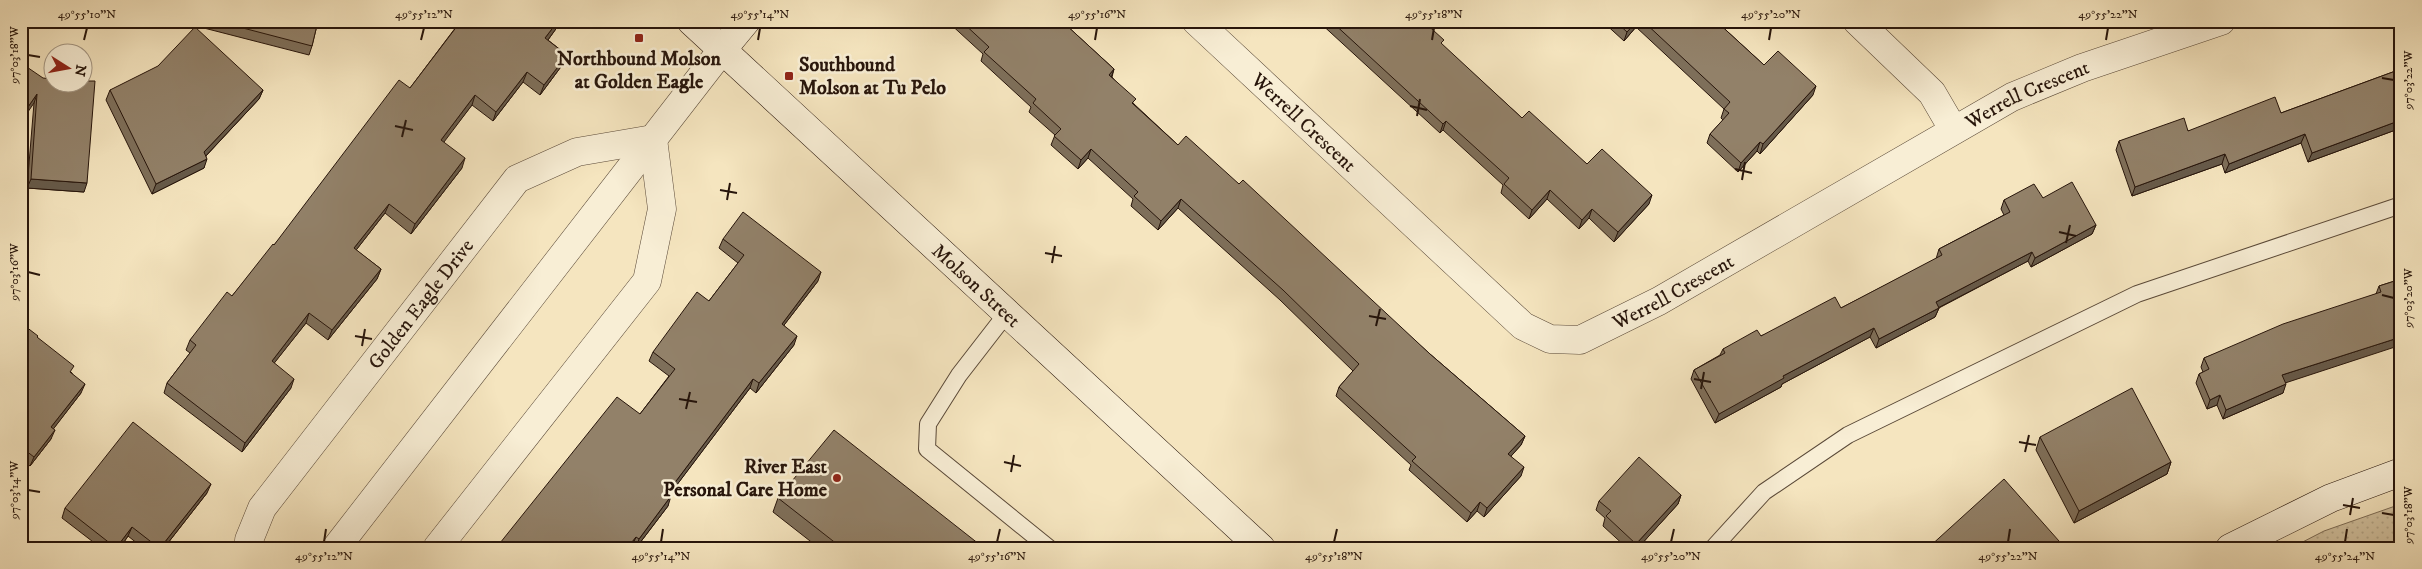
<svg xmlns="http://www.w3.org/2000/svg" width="2422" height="569" font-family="'IM FELL DW Pica',serif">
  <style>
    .grass { fill: url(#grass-dots); stroke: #7c6c56 }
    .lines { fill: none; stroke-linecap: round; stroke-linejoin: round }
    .lane-casing { stroke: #5a4938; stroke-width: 18 }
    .street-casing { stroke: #5a4938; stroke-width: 29 }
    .secondary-casing { stroke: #27150b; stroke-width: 29 }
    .lane { stroke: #f8eed5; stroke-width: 16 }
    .street { stroke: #f8eed5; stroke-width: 28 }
    .secondary { stroke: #f8eed5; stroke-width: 28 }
    .wall { fill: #7e6f5a; stroke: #27150b }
    .shaded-wall { fill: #665a4a; stroke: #27150b }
    .building { fill: #928169; stroke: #27150b }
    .ticks { fill: none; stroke: #27150b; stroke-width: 2 }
    .poi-dot { fill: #8f2418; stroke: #f8eed5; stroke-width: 2 }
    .labels { text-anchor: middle; stroke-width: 5; stroke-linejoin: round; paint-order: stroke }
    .poi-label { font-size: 20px; font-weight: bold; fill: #27150b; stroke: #f8eed5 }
    .street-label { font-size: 20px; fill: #27150b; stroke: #f8eed5 }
    .neatline { fill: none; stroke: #27150b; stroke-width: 2 }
    .ticks-label { font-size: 12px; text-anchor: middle; fill: #27150b }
  </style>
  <defs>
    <pattern id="grass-dots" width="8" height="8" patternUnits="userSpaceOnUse" patternTransform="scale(1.25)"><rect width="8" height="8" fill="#d2c2a0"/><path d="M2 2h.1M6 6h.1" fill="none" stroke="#b4a688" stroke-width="1.8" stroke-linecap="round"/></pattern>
  </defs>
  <rect width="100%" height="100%" fill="#f5e5bf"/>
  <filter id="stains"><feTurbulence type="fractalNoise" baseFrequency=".004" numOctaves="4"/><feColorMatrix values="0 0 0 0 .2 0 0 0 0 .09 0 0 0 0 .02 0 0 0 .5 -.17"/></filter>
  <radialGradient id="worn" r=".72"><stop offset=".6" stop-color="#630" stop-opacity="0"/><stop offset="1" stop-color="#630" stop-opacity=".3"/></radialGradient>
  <!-- grass -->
  <path class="grass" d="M2401 504V548H2291L2324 531Z"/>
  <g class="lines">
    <defs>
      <path id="lane" d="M1007 313 959 375 928 424 927 449 1049 548
        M1713 548 1764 492 1848 435 2137 294 2401 205"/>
      <g id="street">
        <path id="s1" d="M1196 21 1523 326 1550 339 1580 340 1659 301 2012 97 2082 68 2221 21"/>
        <path d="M1857 21 1932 93 1953 129"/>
        <path id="s2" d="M249 548V540L262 508 517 179 577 152 653 139 662 209 647 281 437 548"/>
        <path d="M336 548 722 50"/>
      </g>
      <g id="secondary">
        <path id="s3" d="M691 21 1261 548"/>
        <path d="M722 50 746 21"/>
        <path d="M2230 548 2331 498 2401 472"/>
      </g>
    </defs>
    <!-- lane casing -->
    <use href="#lane" class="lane-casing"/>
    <!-- street casing -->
    <use href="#street" class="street-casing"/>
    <!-- secondary casing -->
    <use href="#secondary" class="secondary-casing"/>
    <!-- lane -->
    <use href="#lane" class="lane"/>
    <!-- street -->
    <use href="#street" class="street"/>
    <!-- secondary -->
    <use href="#secondary" class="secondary"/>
  </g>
  <!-- wall -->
  <path class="wall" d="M201 21H318L312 46 309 55 200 27Z
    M457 21H560L558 26 548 40 567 55 563 64 540 95 523 82 493 121 472 105 443 142 462 168 411 234 385 213 356 250 381 269 377 279 328 340 306 323 274 363 291 388 242 452 164 393 167 383 190 353 186 350 190 340 232 296 274 245 410 88 456 27H455Z
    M947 21H1065L1066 22 1065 24 1114 69 1112 77 1134 104 1178 145 1239 184 1430 354 1525 436 1521 445 1511 456 1521 476 1484 517 1477 511 1467 522 1409 470 1411 465 1336 396 1339 387 1353 371 1280 300 1178 208 1158 230 1131 206 1133 199 1088 158 1078 169 1051 145 1055 135 1029 112 1031 107 981 61 983 54Z
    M1318 21H1423L1442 45 1522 118 1587 164 1649 204 1614 242 1589 218 1579 229 1547 199 1529 219 1501 193 1503 185 1443 130 1440 133Z
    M1602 21H1716L1764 65 1813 95 1760 154 1757 151 1738 172 1707 143 1710 134 1723 120 1721 118 1724 109 1636 27 1624 41Z
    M21 63 84 192 27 188 34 103Z
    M2401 69V128L2308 162 2301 143 2225 173 2222 164 2132 196 2116 150 2119 141 2188 131 2281 113Z
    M110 90H263L259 99 206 156 204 168 152 194 106 100Z
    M2043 198 2096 225 2092 234 2031 267 2028 261 1939 308 1935 317 1876 348 1870 337 1782 384 1781 387 1715 423 1691 379 1694 370 1720 355 1723 349 1841 308 1936 259 1939 249 2004 215 2001 209 2004 200Z
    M723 239 818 281 784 325 794 345 756 393 750 388 669 495 668 506 636 548 632 546 631 548H496L640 414 669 376 649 361 653 352 709 301 738 263 719 248Z
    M2401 279 2285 383 2283 393 2223 419 2217 405 2207 409 2196 383 2199 374 2203 372 2201 367 2204 358 2376 294 2379 286Z
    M21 323 38 338 72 373 81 393 53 429 51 439 30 466 21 459Z
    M2040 437 2171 462 2167 474 2074 523 2036 450Z
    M207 493 164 548H143L128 536 120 548H101L62 518 65 508Z
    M1681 495 1678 504 1638 548H1627L1603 526 1605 518 1596 510 1599 501Z
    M778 498 984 548H819L773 512Z"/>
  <!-- shaded-wall -->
  <path class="shaded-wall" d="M558 21H560L558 26 542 48 545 38Z
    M1637 21H1639L1636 27 1624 41 1627 32Z
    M567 55 563 64 540 95 544 85Z
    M1114 69 1111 78 1109 75Z
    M527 72 523 82 493 121 496 112Z
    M1816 86 1813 95 1760 154 1763 144Z
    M263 90 259 99 201 161 204 152Z
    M37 94 34 103 21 122V117Z
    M475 95 472 105 438 150 441 140Z
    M2401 120V128L2308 162 2312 153Z
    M1446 121 1443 130 1440 133 1443 124Z
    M2305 134 2301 143 2225 173 2229 164Z
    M1760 142 1757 151 1738 172 1741 163Z
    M1091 149 1088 158 1078 169 1081 160Z
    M2225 154 2222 164 2132 196 2135 187Z
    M465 158 462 168 411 234 415 224Z
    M207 159 204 168 152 194 156 184Z
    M31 179 87 183 84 192 27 188Z
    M1550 190 1547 199 1529 219 1532 210Z
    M1652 195 1649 204 1614 242 1618 232Z
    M1181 199 1178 208 1158 230 1161 221Z
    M389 204 385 213 350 258 354 248Z
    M1592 209 1589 218 1579 229 1582 220Z
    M2096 225 2092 234 2031 267 2035 258Z
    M2032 252 2028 261 1932 311 1936 302Z
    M381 269 377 279 328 340 332 330Z
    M821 272 818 281 778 333 782 324Z
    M1939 308 1935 317 1876 348 1879 339Z
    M309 313 306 323 268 371 272 361Z
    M1874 328 1870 337 1782 384 1781 387 1715 423 1719 414 1783 376Z
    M797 336 794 345 756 393 759 383Z
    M2401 337V345L2279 385 2282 375Z
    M294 379 291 388 242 452 245 443Z
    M753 379 750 388 664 502 667 493Z
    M85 384 81 393 48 436 51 427Z
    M2286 384 2283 393 2223 419 2226 410Z
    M2220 395 2217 405 2207 409 2210 400Z
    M55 430 51 439 30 466 34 457Z
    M1525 436 1521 445 1505 463 1508 454Z
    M2171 462 2167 474 2074 523 2079 511Z
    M1524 467 1521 476 1484 517 1487 508Z
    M211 484 207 493 164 548H160Z
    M1681 495 1678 504 1638 548H1635L1636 544Z
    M671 496 668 506 636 548 639 539Z
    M1480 502 1477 511 1467 522 1471 513Z
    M132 527 128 536 120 548H116Z
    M636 537 631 548H627Z
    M2059 541 2057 548H2052Z"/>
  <!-- building -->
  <path class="building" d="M216 21H318L312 46Z
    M461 21H558L545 38 567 55 544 85 527 72 496 112 475 95 441 140 465 158 415 224 389 204 354 248 381 269 332 330 309 313 272 361 294 379 245 443 167 383 196 345 190 340 227 292 232 296 273 244 274 245 399 80 410 88Z
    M961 21H1065L1066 22 1065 24 1114 69 1109 75 1136 99 1132 103 1178 145 1186 136 1239 184 1243 180 1430 354 1525 436 1508 454 1524 467 1487 508 1480 502 1471 513 1412 461 1416 457 1339 387 1359 364 1283 290 1181 199 1161 221 1134 196 1138 192 1091 149 1081 160 1054 136 1061 129 1033 103 1036 99 984 52 989 47Z
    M1331 21H1423L1444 40 1441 43 1522 118 1529 111 1587 164 1602 149 1652 195 1618 232 1592 209 1582 220 1550 190 1532 210 1504 184 1509 178 1446 121 1443 124Z
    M1615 21H1637L1627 32Z
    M1643 21H1716L1764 65 1778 51 1816 86 1763 144 1760 142 1741 163 1710 134 1729 113 1724 109 1730 102Z
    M195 27 263 90 204 152 207 159 156 184 110 90 158 66Z
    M21 63 43 78 52 79V82H82V81H95L87 183 31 179 37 94 21 117Z
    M2401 69V120L2312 153 2305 134 2229 164 2225 154 2135 187 2119 141 2184 118 2188 131 2275 97 2281 113Z
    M2072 182 2096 225 2035 258 2032 252 1936 302 1939 308 1879 339 1874 328 1783 376 1784 378 1719 414 1694 370 1725 353 1723 349 1757 330 1761 336 1835 297 1841 308 1942 255 1939 249 2010 212 2004 200 2034 184 2043 198Z
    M743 212 821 272 782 324 797 336 759 383 753 379 667 493 671 496 639 539 636 537 627 548H496L617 397 640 414 675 369 653 352 697 292 709 301 744 255 723 239Z
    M2401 279V337L2282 375 2286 384 2226 410 2220 395 2210 400 2199 374 2209 369 2204 358 2283 324 2381 292 2379 286Z
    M21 323 38 336 37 337 74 366 70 372 85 384 51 427 55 430 34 457 21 447V413L24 410 21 408Z
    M2132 388 2171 462 2079 511 2040 437Z
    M133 422 211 484 160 548H159L132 527 116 548 65 508Z
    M834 430 984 548H842L778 498Z
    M1639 457 1681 495 1636 544 1606 516 1611 511 1599 501Z
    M2004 479 2059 541 2052 548H1928Z"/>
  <!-- ticks -->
  <path class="ticks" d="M84 40 87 28M421 40 424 28M758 40 760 28M1095 40 1097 28M1432 40 1434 28M1769 40 1771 28M2106 40 2108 28M28 55 40 57M2382 78 2394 80M1410 106 1427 110M1417 116 1420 99M395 126 413 130M402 137 406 120M1735 169 1752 173M1742 180 1745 162M720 190 737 193M727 200 730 183M2059 232 2076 236M2066 243 2070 225M1045 253 1062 256M1052 263 1055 246M28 272 40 275M2382 295 2394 298M1369 316 1386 319M1376 326 1380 309M355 336 372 339M362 346 365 329M1694 379 1711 382M1701 389 1704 372M679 399 697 402M686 409 690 392M2019 442 2036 445M2025 452 2029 435M1004 462 1021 466M1011 472 1014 455M28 490 40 492M2343 505 2360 508M2382 513 2394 515M2350 515 2353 498M324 542 326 529M661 542 663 529M997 542 1000 529M1334 542 1337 529M1671 542 1674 529M2008 542 2010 529M2345 542 2347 529"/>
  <!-- markers -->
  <g class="poi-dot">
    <rect x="634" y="33" width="10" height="10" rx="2.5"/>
    <rect x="784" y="71" width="10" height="10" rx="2.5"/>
    <circle cx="837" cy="478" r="5"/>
  </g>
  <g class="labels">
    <!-- poi labels -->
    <g class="poi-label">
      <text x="639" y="65">Northbound Molson<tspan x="639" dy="23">at Golden Eagle</tspan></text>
      <text x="799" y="71" text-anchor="start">Southbound<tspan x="799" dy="23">Molson at Tu Pelo</tspan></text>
      <text x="827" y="473" text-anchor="end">River East<tspan x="827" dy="23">Personal Care Home</tspan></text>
    </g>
    <!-- street labels -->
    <g class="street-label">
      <text dy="7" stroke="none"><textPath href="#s1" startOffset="1018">Werrell Crescent</textPath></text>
      <text dy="7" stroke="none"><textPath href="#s1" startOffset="148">Werrell Crescent</textPath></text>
      <text dy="7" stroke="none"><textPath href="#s3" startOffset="389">Molson Street</textPath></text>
      <text dy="7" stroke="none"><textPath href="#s1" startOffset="612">Werrell Crescent</textPath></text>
      <text dy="7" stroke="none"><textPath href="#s2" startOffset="301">Golden Eagle Drive</textPath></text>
    </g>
  </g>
  <!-- margin -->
  <rect width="2422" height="569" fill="none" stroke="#f5e5bf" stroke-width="55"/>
  <!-- north arrow -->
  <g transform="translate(68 68) rotate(101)"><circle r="24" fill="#f8eed5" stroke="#a49784"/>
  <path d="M0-4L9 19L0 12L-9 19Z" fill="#8f2418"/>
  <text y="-8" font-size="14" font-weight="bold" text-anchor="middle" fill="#27150b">N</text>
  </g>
  <rect x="28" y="28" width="2366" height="514" class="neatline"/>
  <g class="ticks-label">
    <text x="87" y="18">49°55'10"N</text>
    <text x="424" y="18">49°55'12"N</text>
    <text x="760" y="18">49°55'14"N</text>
    <text x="1097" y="18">49°55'16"N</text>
    <text x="1434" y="18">49°55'18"N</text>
    <text x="1771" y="18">49°55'20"N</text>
    <text x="2108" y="18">49°55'22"N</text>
    <text transform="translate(14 55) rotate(-90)" y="4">97°03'18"W</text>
    <text transform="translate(2408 80) rotate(-90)" y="4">97°03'22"W</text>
    <text transform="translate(14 272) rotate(-90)" y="4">97°03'16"W</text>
    <text transform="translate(2408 298) rotate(-90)" y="4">97°03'20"W</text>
    <text transform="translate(14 490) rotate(-90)" y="4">97°03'14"W</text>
    <text transform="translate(2408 515) rotate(-90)" y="4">97°03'18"W</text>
    <text x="324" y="560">49°55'12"N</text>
    <text x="661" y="560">49°55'14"N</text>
    <text x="997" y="560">49°55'16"N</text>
    <text x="1334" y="560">49°55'18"N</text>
    <text x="1671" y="560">49°55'20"N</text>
    <text x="2008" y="560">49°55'22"N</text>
    <text x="2345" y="560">49°55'24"N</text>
  </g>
  <rect width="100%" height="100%" filter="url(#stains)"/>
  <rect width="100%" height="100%" fill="url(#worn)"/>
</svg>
